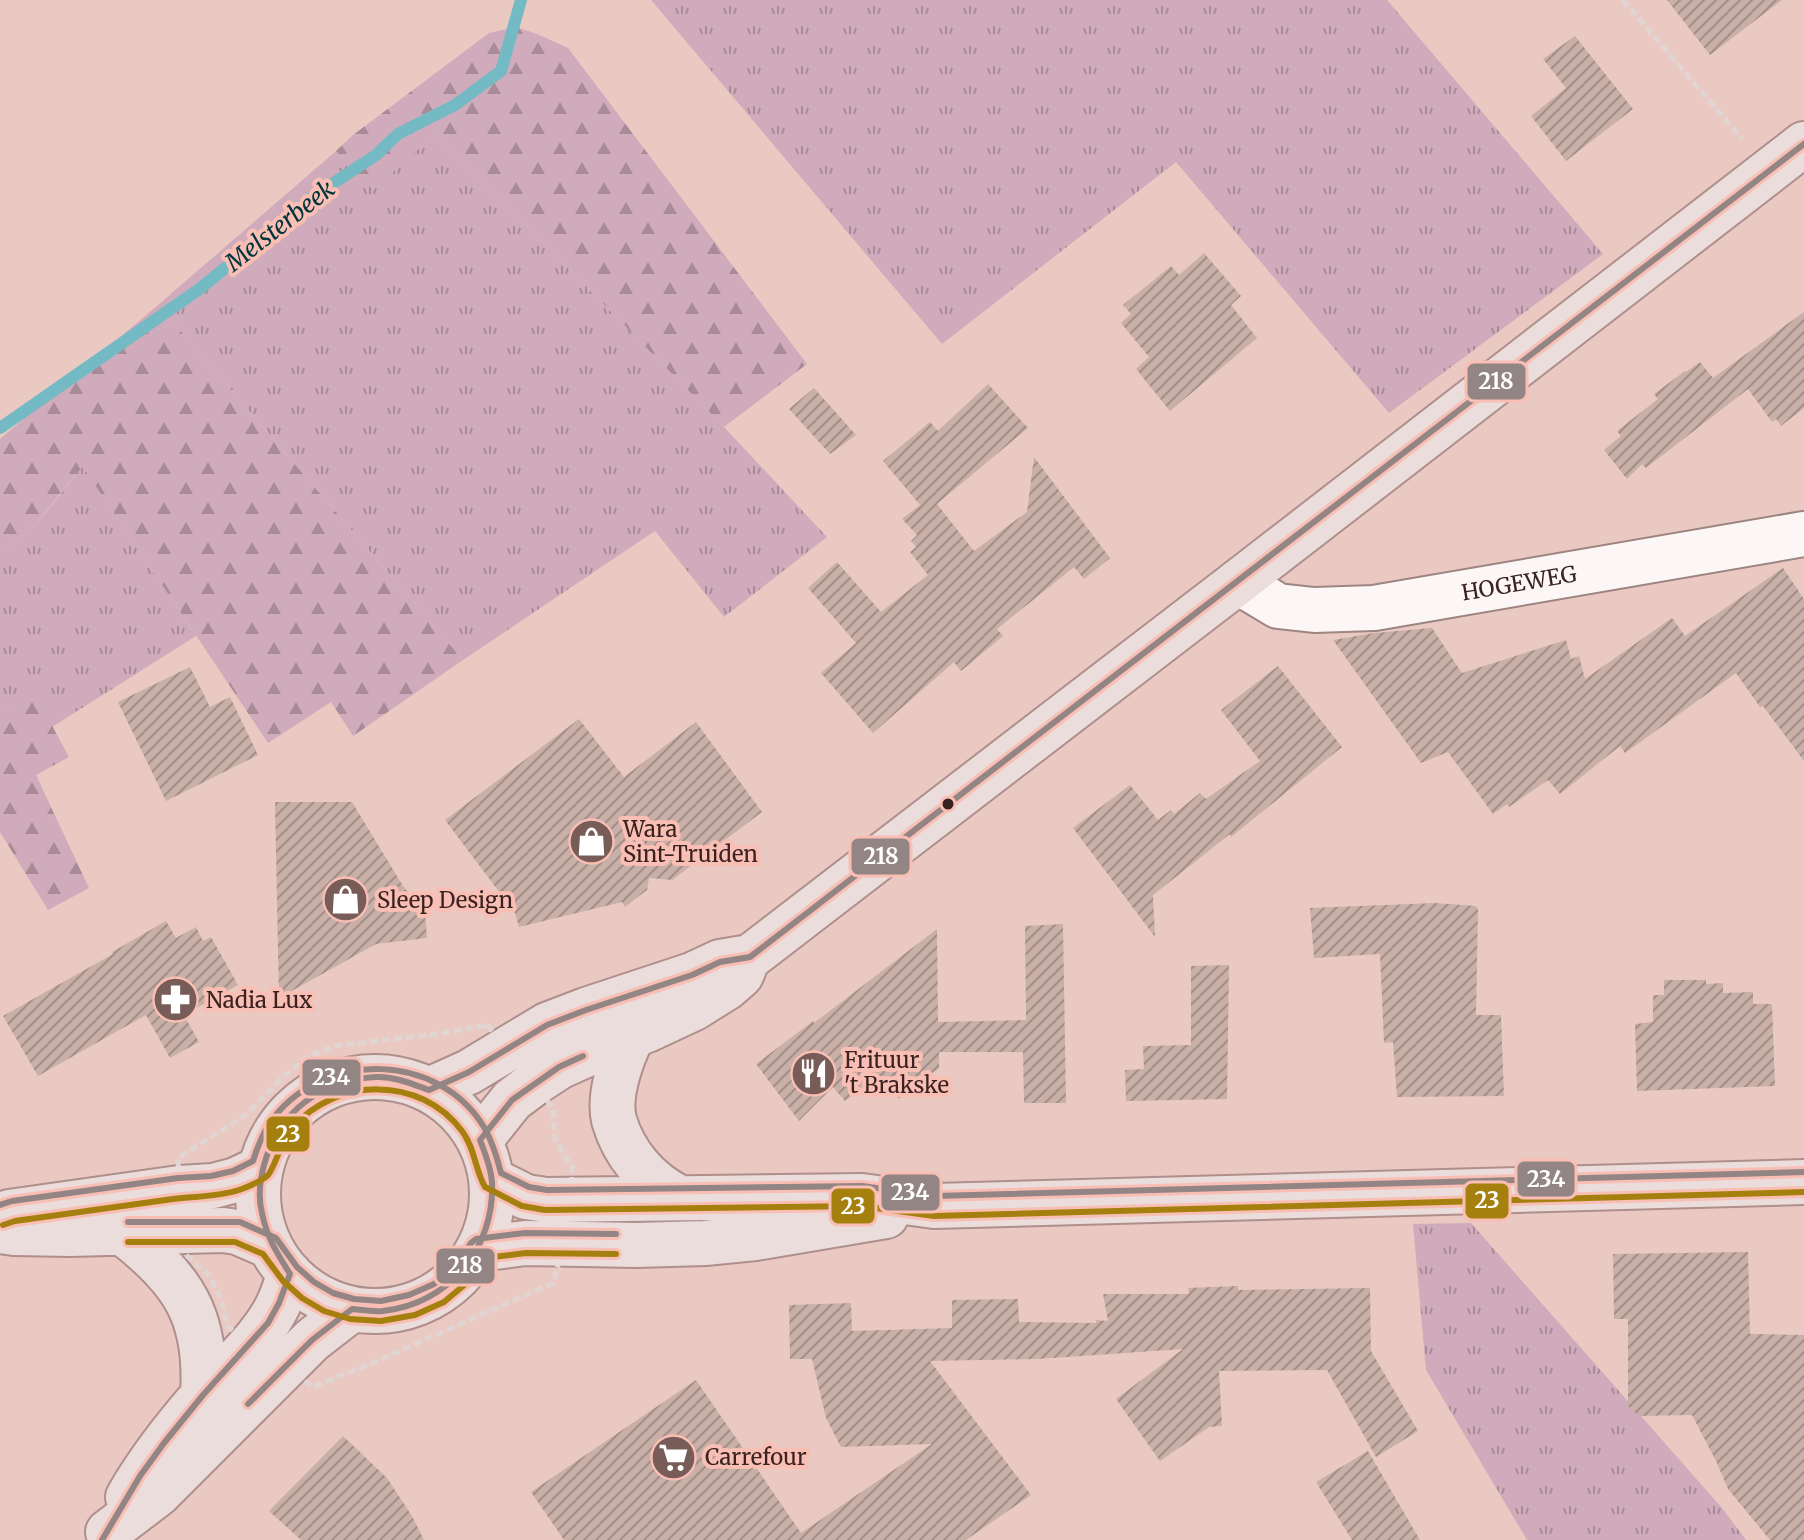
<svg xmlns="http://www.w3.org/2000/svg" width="1804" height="1540" font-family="Merriweather,serif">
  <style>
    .grass { fill: url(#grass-tufts) }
    .forest { fill: url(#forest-firs) }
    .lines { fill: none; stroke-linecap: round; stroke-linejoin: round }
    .stream { stroke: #74bac4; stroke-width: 12 }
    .building { fill: url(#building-hatch) }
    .minor-casing { stroke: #9d8581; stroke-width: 48 }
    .major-casing { stroke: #af8f8b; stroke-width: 48 }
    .path { stroke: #e0d5d3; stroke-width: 5; stroke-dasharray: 8 4; stroke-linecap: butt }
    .minor { stroke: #fcf7f6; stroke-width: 44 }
    .major { stroke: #eadddb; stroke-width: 44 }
    .bus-1-casing { stroke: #f9beb4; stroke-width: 12 }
    .bus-2-casing { stroke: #f9beb4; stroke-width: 12 }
    .bus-3-casing { stroke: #f9beb4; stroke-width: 12 }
    .bus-1 { stroke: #928584; stroke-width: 6 }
    .bus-2 { stroke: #a6800e; stroke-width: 6 }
    .bus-3 { stroke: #928584; stroke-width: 6 }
    .bus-dot { fill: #39221f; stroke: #f9beb4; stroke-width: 3 }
    .labels { text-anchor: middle; stroke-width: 8; stroke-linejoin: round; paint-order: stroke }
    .street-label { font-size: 22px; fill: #39221f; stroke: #f9beb4 }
    .poi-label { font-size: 22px; fill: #39221f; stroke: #f9beb4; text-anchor: start }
    .water-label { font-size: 24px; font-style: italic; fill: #00343c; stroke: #f9beb4 }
    .line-badge { stroke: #f9beb4; stroke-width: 3 }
    .badge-label { font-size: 22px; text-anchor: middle; font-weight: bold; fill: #fff }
  </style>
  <defs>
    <pattern id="grass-tufts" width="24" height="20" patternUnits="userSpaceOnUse" patternTransform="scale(2)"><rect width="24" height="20" fill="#cfabbb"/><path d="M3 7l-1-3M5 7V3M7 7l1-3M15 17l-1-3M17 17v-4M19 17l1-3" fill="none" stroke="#a98b97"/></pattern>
    <pattern id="forest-firs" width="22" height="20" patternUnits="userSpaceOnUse" patternTransform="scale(2)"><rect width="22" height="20" fill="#cfabbb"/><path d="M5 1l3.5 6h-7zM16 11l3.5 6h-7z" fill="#a98b97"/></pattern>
    <pattern id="building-hatch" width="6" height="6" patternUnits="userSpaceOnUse" patternTransform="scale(2)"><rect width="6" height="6" fill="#c8afa8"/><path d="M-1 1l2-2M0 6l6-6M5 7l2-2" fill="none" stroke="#a38e88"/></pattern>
  </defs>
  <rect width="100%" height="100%" fill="#eac9c3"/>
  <!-- grass -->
  <path class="grass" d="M651 0H1387L1603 254 1389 413 1176 162 942 344Z
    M436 133 724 427 827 537 724 617 655 531 463 660 158 305 336 151 373 189Z
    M83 466 196 636 52 727 36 697 0 711V550C29 540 63 490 83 466Z
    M1471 1223 1722 1508 1746 1540H1527L1426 1370 1413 1224Z"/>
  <!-- forest -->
  <path class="forest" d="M516 27 537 34 568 48 807 364 724 427 436 133 373 190 336 151 353 135 489 33Z
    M158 305 463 660 353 736 331 702 268 743 83 467C60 490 31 539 0 550V439Z
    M36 696 69 757 36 775 89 888 48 910 0 832V711Z"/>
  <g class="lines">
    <!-- stream -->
    <path class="stream" d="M0 428 198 290 314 196 376 155 398 134 455 105 501 71 521 0"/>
  </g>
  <!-- building -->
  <path class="building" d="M1667 0H1782L1710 55Z
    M1575 36 1633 109 1566 161 1531 116 1566 88 1543 59Z
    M1204 253 1241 296 1231 305 1257 338 1170 411 1136 369 1149 357 1121 323 1131 314 1123 305 1171 266 1179 275Z
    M1804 312V408L1781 426 1776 419 1772 422 1748 389 1646 468 1642 464 1627 479 1604 450 1621 436 1617 431 1658 399 1654 394 1685 371 1686 372 1700 362 1713 378Z
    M988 384 1028 428 937 504 974 551 1027 512 1034 457 1110 558 1084 579 1074 567 997 629 1003 636 961 671 954 662 873 733 821 673 856 643 808 588 837 562 881 612 928 575 910 552 916 547 911 541 917 535 902 519 920 505 883 461 930 422 938 431Z
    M814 388 856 435 830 454 789 409Z
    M1783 568 1804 599V761L1763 706 1760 707 1736 673 1625 753 1620 746 1560 794 1548 780 1509 807 1507 804 1493 814 1448 752 1421 763 1333 640 1374 633 1432 628 1462 673 1566 640 1571 659 1579 656 1585 679 1672 618 1685 636Z
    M1278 666 1342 747 1231 837 1230 834 1153 895 1155 937 1073 828 1130 785 1158 820 1171 810 1174 814 1200 793 1206 799 1260 761 1221 710Z
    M190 667 210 707 230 697 258 755 166 801 118 702Z
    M579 719 624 777 696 722 762 812 672 880 649 878 647 890 625 907 622 902 519 927 515 913 445 820Z
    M275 802H352L403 886 425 913 427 938 376 944 279 998Z
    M1435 903 1476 906 1478 910 1476 1015H1501L1504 1096 1397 1097 1393 1042 1384 1043 1380 954 1314 958 1310 908Z
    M166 921 176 938 196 927 203 941 211 937 238 985 184 1015 199 1042 170 1058 146 1015 38 1076 3 1016 113 954 112 952Z
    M1063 924 1066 1103H1024L1023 1052H939V1068L899 1099 879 1075 845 1101 833 1087 799 1121 756 1064 813 1021 814 1023 937 929 938 1022 1026 1020 1025 926Z
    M1229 965 1227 1099 1126 1101 1125 1070 1144 1069 1143 1046 1191 1045V966Z
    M1664 980H1706V984L1723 983V993L1753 992V1004H1772L1775 1086 1637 1091 1635 1024 1653 1022V995H1664Z
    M1748 1252 1750 1334 1804 1335V1540H1770L1728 1489 1716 1461 1692 1415 1639 1416 1628 1406V1319H1614L1613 1254Z
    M1238 1286V1290L1370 1288 1371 1351 1418 1431 1376 1457 1327 1370 1219 1371 1222 1426 1209 1427 1160 1461 1116 1399 1183 1349 1037 1359 930 1361 1031 1495 966 1540H564L531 1492 696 1380 801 1533 932 1444 841 1447 826 1418 812 1359H790L789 1305 851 1303 852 1331 952 1328V1300L1018 1299 1019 1322 1096 1323V1320L1108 1321 1103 1294H1189L1188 1288Z
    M343 1436 387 1478 412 1516 424 1540H301L269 1511Z
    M1368 1451 1420 1540H1352L1316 1482Z"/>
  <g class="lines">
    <defs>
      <g id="minor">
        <path id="s1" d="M1238 582 1278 606 1314 610 1374 608 1804 534"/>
      </g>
      <path id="major" d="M632 1037C621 1058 608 1096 614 1120 624 1155 649 1183 680 1198
        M258 1194a117 117 0 1 1 234 0a117 117 0 1 1-234 0Z
        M429 1090 469 1072 547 1025 586 1010 692 975 720 962 750 957 1238 582 1804 144
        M480 1140 512 1100 536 1082 559 1067 601 1048 647 1030 694 1008 726 988 741 975 744 968
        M492 1180 526 1197 546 1200 862 1196 934 1206 1804 1182
        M9 1212 179 1188 213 1186 236 1180 261 1168
        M0 1231 14 1233 70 1234 223 1230 237 1232 270 1246
        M122 1232C183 1279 208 1316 203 1395
        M479 1249 525 1243 636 1245 705 1243 755 1238 886 1216
        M128 1497C149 1460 176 1426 205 1393 230 1365 263 1338 279 1303 283 1294 286 1284 290 1274
        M108 1532 158 1494 312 1340 352 1309"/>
    </defs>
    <!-- minor casing -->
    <use href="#minor" class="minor-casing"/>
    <!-- major casing -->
    <use href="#major" class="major-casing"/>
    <!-- path -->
    <path class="path" d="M1623 0 1742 139
      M487 1025 536 1082 553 1110 555 1140 572 1167V1200L564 1244 553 1283 372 1363 313 1387 227 1326 222 1302 210 1276 186 1255 179 1188 178 1158 247 1114 282 1078 307 1057 334 1046 437 1034Z"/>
    <!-- minor -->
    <use href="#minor" class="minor"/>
    <!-- major -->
    <use href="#major" class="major"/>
    <defs>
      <path id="bus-1" d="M248 1404 312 1340 352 1309C362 1310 373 1312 383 1311 449 1304 495 1248 492 1182 491 1167 485 1153 480 1140L512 1100 559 1067 583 1056
        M102 1540 140 1476 164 1443 203 1395 268 1323 279 1303 290 1274C277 1253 267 1238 262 1213 258 1198 260 1180 264 1165 278 1112 321 1080 376 1077 394 1076 412 1084 429 1090L469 1072 547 1025 586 1010 692 975 720 962 750 957 1804 144"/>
      <path id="bus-2" d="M3 1225 15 1221C68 1214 120 1206 173 1199 195 1196 217 1197 239 1190 247 1187 260 1182 267 1176 274 1171 281 1140 292 1128 337 1077 420 1075 462 1131 475 1148 475 1170 485 1187L522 1206 545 1210 861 1206 934 1216 1804 1192
        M128 1242H235L263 1254 283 1281 302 1298 324 1311 350 1319 381 1321 415 1315 444 1302 469 1281 485 1258 526 1253 616 1254"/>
      <path id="bus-3" d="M0 1205 12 1201 178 1178 211 1176 233 1171 253 1161C258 1145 264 1130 274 1117 327 1050 439 1053 484 1127 492 1141 497 1157 501 1173L529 1187 547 1190 862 1186 935 1196 1804 1172
        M128 1222H240L276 1238 297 1267 314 1282 333 1293 354 1299 381 1301 409 1295 434 1284 455 1267 471 1243 476 1239 525 1233 616 1234"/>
    </defs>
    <!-- bus-1 casing -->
    <use href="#bus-1" class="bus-1-casing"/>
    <!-- bus-2 casing -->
    <use href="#bus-2" class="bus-2-casing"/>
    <!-- bus-3 casing -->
    <use href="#bus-3" class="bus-3-casing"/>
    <!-- bus-1 -->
    <use href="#bus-1" class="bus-1"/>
    <!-- bus-2 -->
    <use href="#bus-2" class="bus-2"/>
    <!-- bus-3 -->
    <use href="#bus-3" class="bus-3"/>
  </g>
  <!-- icons -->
  <defs>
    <symbol id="shop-disc" viewBox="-11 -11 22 22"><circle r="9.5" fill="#775c58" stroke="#f9beb4"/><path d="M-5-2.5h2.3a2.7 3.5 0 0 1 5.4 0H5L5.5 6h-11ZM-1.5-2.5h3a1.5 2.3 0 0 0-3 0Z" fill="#fff"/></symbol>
    <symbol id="pharmacy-disc" viewBox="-11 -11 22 22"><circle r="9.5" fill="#775c58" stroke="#f9beb4"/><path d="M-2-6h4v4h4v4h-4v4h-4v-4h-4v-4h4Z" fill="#fff"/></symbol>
    <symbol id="restaurant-disc" viewBox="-11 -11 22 22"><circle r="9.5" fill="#775c58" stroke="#f9beb4"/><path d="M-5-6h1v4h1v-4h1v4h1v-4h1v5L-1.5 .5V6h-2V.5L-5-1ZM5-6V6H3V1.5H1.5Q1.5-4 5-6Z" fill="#fff"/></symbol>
    <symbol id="supermarket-disc" viewBox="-11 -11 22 22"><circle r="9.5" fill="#775c58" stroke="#f9beb4"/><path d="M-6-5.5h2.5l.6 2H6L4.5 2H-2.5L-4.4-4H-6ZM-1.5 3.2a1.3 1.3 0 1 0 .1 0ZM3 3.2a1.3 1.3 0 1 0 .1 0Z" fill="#fff"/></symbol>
  </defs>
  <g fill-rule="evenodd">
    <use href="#shop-disc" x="566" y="816" width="51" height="51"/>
    <use href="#shop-disc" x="320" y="874" width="51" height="51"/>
    <use href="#pharmacy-disc" x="150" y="974" width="51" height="51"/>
    <use href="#restaurant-disc" x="788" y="1048" width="51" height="51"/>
    <use href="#supermarket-disc" x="648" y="1432" width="51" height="51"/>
  </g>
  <!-- markers -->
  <circle class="bus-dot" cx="948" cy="804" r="7"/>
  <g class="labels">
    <!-- street labels -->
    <g class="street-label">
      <text dy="8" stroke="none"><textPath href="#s1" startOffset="290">HOGEWEG</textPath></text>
    </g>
    <!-- poi labels -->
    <g class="poi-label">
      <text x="623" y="837">Wara<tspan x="623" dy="25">Sint-Truiden</tspan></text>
      <text x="377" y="908">Sleep Design</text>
      <text x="206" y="1008">Nadia Lux</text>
      <text x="844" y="1068">Frituur<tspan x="844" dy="25">'t Brakske</tspan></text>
      <text x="705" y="1465">Carrefour</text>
    </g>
    <!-- water labels -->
    <g class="water-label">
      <text transform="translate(280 226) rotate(-38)" y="8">Melsterbeek</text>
    </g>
  </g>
  <g class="line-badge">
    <rect x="1466" y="362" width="61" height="39" rx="8" fill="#928584"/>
    <rect x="850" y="837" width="61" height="39" rx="8" fill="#928584"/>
    <rect x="301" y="1058" width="61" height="39" rx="8" fill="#928584"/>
    <rect x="265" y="1115" width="46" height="38" rx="8" fill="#a6800e"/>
    <rect x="1516" y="1160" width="60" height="38" rx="8" fill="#928584"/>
    <rect x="880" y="1173" width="61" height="39" rx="8" fill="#928584"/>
    <rect x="1464" y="1182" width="46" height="38" rx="8" fill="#a6800e"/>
    <rect x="830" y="1187" width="46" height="38" rx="8" fill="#a6800e"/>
    <rect x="435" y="1247" width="61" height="38" rx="8" fill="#928584"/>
  </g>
  <g class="badge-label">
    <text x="1496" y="389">218</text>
    <text x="881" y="864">218</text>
    <text x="331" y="1085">234</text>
    <text x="288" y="1142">23</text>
    <text x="1546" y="1187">234</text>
    <text x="910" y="1200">234</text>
    <text x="1487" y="1208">23</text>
    <text x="853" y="1214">23</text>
    <text x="465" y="1273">218</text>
  </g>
</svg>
